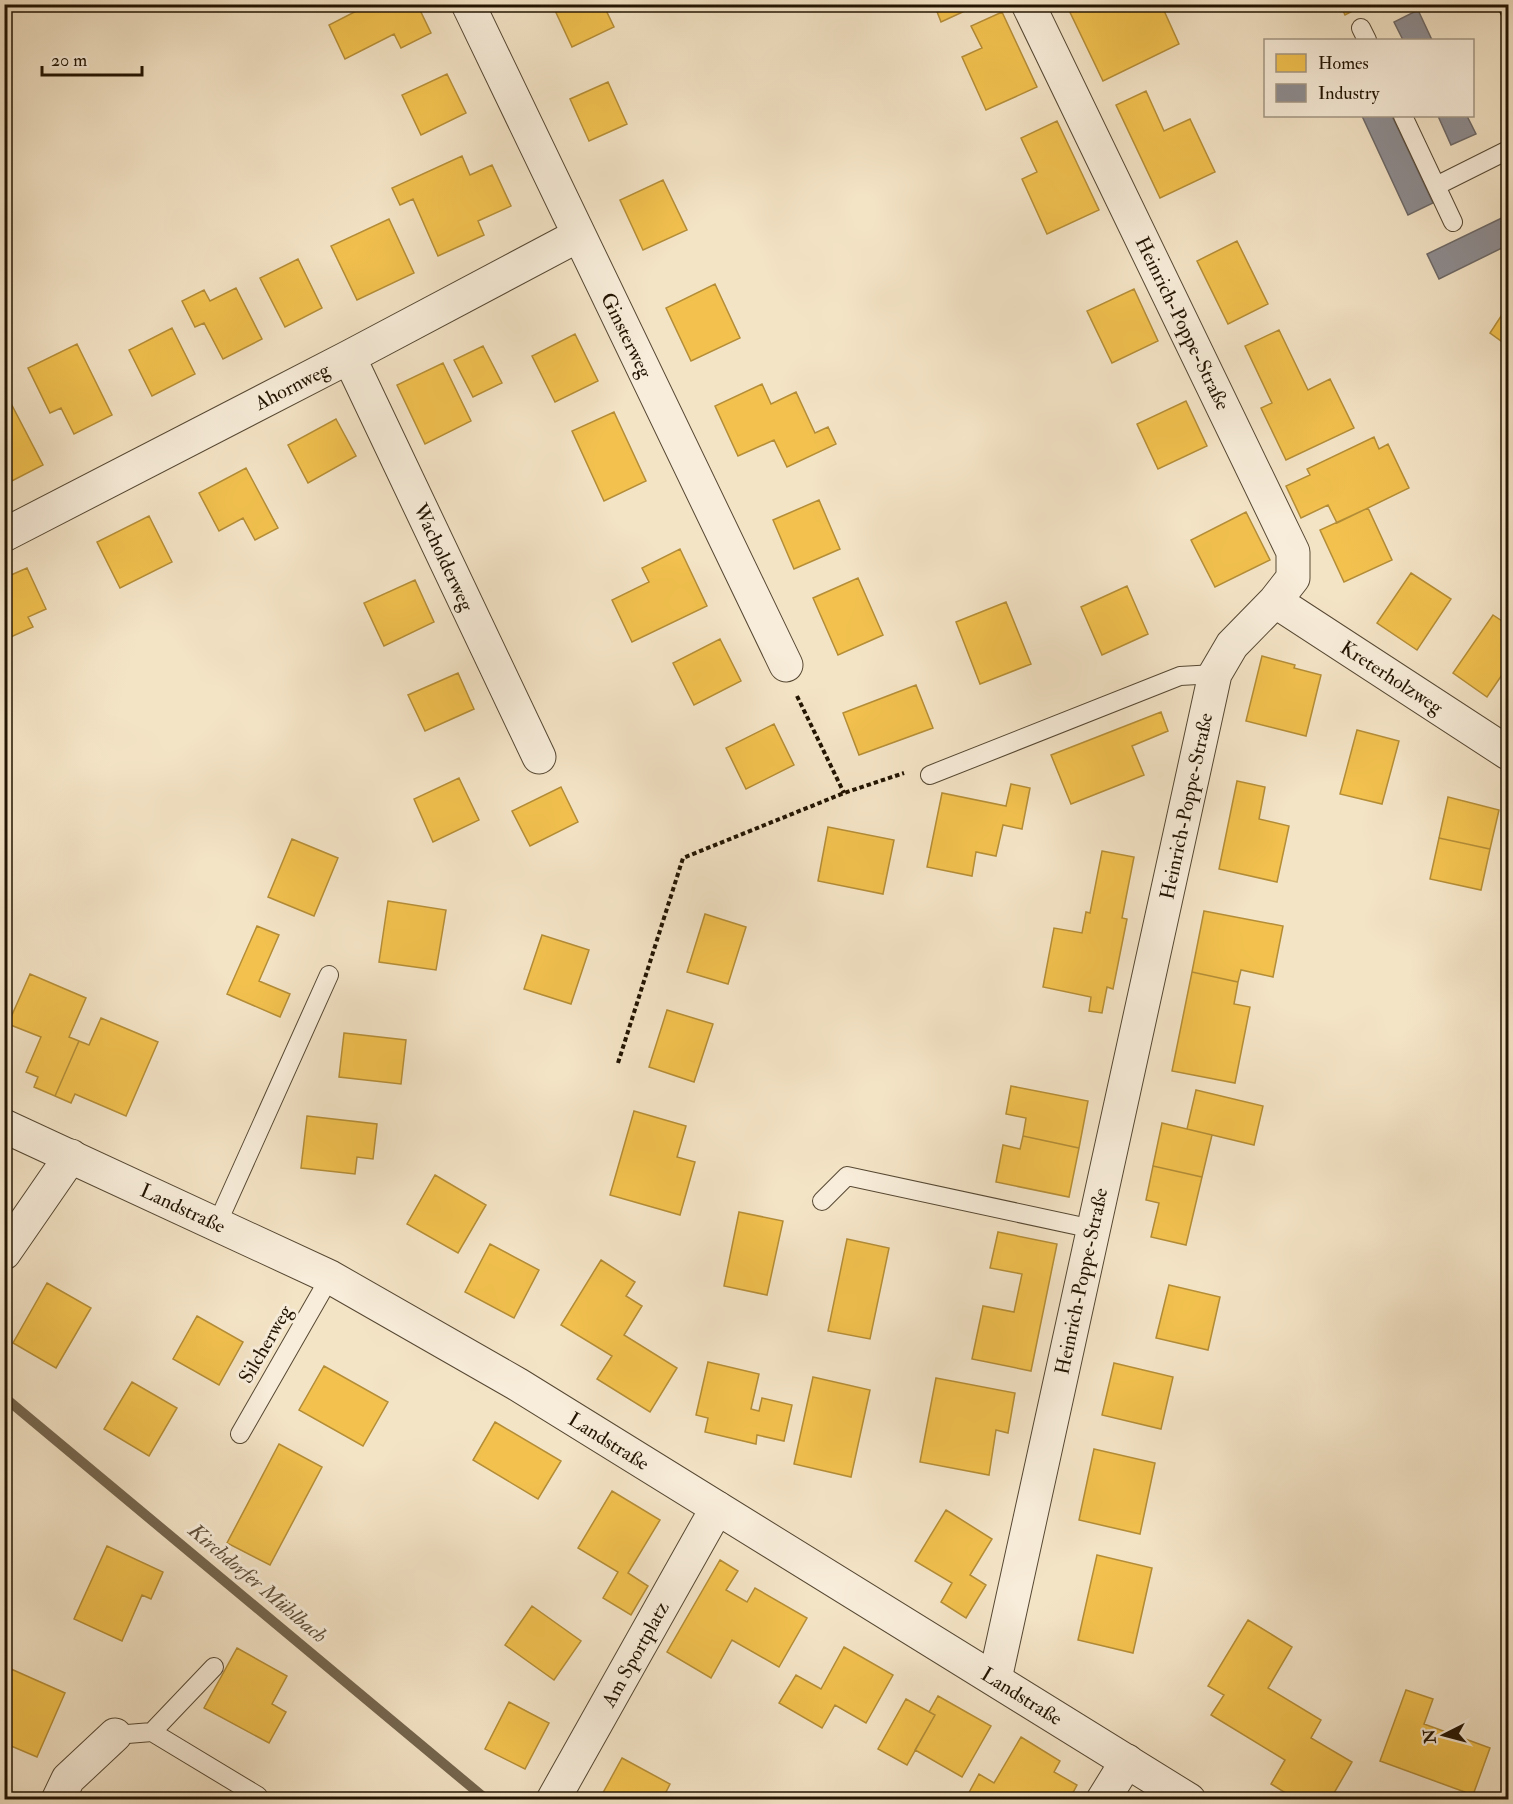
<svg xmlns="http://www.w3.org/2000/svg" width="1513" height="1804" font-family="'IM FELL Double Pica',serif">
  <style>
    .homes { fill: #f2c14e; stroke: #b48d37; stroke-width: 1.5 }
    .industry { fill: #8d8d92; stroke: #6d6967; stroke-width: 1.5 }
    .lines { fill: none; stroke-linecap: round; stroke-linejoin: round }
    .stream { stroke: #75664f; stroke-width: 10 }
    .service-casing { stroke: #564833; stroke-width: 20 }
    .minor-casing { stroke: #564833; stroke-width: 35 }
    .tertiary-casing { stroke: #564833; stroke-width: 35 }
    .path { stroke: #221402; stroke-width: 4; stroke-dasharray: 4.5 3; stroke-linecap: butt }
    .service { stroke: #f8edda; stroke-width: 18 }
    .minor { stroke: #f8edda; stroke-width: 33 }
    .tertiary { stroke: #f8edda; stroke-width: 33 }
    .labels { text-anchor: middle; stroke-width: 6; stroke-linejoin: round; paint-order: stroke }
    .street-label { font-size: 20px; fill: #221402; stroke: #f8edda }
    .water-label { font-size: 21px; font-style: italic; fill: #61523c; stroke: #f8edda }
  </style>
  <rect width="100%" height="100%" fill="#f4e4c6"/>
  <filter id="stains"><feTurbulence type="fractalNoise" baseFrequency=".00333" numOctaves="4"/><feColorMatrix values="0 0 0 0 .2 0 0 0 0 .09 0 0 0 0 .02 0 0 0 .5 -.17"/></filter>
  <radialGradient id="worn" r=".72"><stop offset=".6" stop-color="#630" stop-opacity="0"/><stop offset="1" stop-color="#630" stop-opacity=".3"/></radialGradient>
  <!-- homes -->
  <path class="homes" d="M370 4H417L431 33 401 48 394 34 345 59 329 25Z
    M552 4H603L614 27 572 47Z
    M934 4H980L941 22Z
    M1066 4H1123V6L1127 4H1161L1179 44 1103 81Z
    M1340 4H1366L1345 15Z
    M1002 12 1037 87 986 110 962 57 982 48 971 26Z
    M447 74 466 113 421 135 402 95Z
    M608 82 627 124 589 141 570 99Z
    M1146 91 1164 131 1190 119 1215 172 1160 198 1116 105Z
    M1057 121 1099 210 1047 234 1022 179 1037 172 1021 138Z
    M462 156 470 175 492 165 511 206 478 221 484 235 438 256 413 199 400 205 392 188Z
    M663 180 687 230 643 250 620 200Z
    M389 219 414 273 357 300 331 246Z
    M1237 241 1268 304 1228 324 1197 261Z
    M298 259 322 308 285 327 260 278Z
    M715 284 740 338 691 361 666 308Z
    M236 288 262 339 223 359 204 323 195 327 182 301 204 290 210 301Z
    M1134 289 1158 341 1112 363 1087 311Z
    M1507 307 1508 308V346L1490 333Z
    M172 328 195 374 152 396 129 350Z
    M1279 330 1308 390 1330 379 1354 428 1286 460 1261 408 1272 403 1245 346Z
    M575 334 598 381 555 402 532 356Z
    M77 344 112 415 74 434 61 408 50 413 28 368Z
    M483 346 502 383 473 397 454 360Z
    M443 363 471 421 425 444 397 385Z
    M762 384 771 404 796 392 815 433 828 427 836 444 787 467 774 440 738 456 715 406Z
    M4 390 43 465 4 485Z
    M1186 401 1207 446 1158 469 1137 424Z
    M614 412 646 481 604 501 572 431Z
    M336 419 356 456 308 483 288 445Z
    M1374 437 1379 449 1388 444 1409 488 1337 523 1328 505 1301 518 1286 486 1310 475 1307 469Z
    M246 468 278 528 255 540 243 518 219 531 199 493Z
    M819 500 840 549 794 569 773 520Z
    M1368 508 1392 560 1344 582 1320 530Z
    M1246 512 1270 560 1215 587 1191 540Z
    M149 516 172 562 120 588 97 542Z
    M680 549 707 606 632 642 612 600 649 582 642 568Z
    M27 568 46 609 28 617 33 627 4 640V578Z
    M1411 573 1451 599 1417 650 1377 623Z
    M858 578 883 635 838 655 813 598Z
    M415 580 434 622 384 646 364 603Z
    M1127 586 1148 634 1102 655 1081 607Z
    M1006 602 1031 664 980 684 956 622Z
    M1493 615 1508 625V666L1487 697 1453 673Z
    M720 639 741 681 694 705 673 663Z
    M1262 656 1295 665 1294 668 1321 675 1306 736 1246 721Z
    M458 673 474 709 425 731 408 695Z
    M916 685 933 728 859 755 843 713Z
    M1161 712 1168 731 1132 746 1144 775 1071 804 1051 755Z
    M774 724 794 765 746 789 726 748Z
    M1357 730 1399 741 1382 804 1340 794Z
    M459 778 479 820 433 842 414 799Z
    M1237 781 1265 787 1259 819 1289 826 1277 882 1219 869Z
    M1011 784 1030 788 1022 829 1003 825 996 856 976 852 972 876 927 867 942 793 1006 806Z
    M561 787 578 822 530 846 512 811Z
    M1448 797 1499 810 1490 849 1439 838Z
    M828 827 894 840 883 894 818 881Z
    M1439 838 1490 849 1481 890 1430 879Z
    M292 839 338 858 314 916 268 897Z
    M1102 851 1134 857 1122 918 1127 919 1113 989 1107 987 1102 1013 1089 1011 1091 997 1043 987 1054 928 1082 933 1086 912 1090 913Z
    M388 901 446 910 436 970 379 962Z
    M1204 911 1283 926 1273 977 1241 970 1238 982 1192 972Z
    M705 914 746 927 728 984 687 972Z
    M257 926 279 935 259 981 290 994 280 1017 227 994Z
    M542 935 589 950 571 1004 524 989Z
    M1192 972 1238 982 1234 1004 1250 1007 1235 1083 1172 1071Z
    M30 974 86 998 69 1037 79 1041 55 1096 34 1087 38 1077 26 1072 41 1037 8 1024Z
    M667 1010 713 1024 694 1082 649 1067Z
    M101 1018 158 1042 126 1116 75 1094 71 1103 55 1096 79 1041 89 1045Z
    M344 1033 406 1040 401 1084 339 1077Z
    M1011 1086 1088 1101 1079 1148 1023 1136 1026 1118 1006 1114Z
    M1196 1090 1263 1106 1254 1145 1187 1129Z
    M634 1111 686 1126 677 1157 695 1162 680 1215 610 1195Z
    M307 1116 377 1124 373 1159 357 1157 355 1174 301 1168Z
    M1162 1123 1212 1135 1202 1177 1153 1166Z
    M1023 1136 1079 1148 1069 1197 996 1182 1003 1145 1020 1149Z
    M1153 1166 1202 1177 1186 1245 1151 1237 1159 1203 1146 1200Z
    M435 1175 486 1205 458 1253 407 1224Z
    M739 1212 783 1221 767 1295 724 1286Z
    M998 1232 1057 1244 1031 1371 972 1359 983 1306 1014 1312 1022 1274 990 1268Z
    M847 1239 889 1248 870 1339 828 1331Z
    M490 1244 539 1270 514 1318 465 1292Z
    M601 1260 635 1282 626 1296 642 1306 624 1335 677 1368 650 1412 597 1379 612 1356 561 1325Z
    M47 1283 91 1308 56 1368 13 1343Z
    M1169 1285 1220 1297 1208 1350 1156 1338Z
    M197 1316 243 1342 219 1385 173 1359Z
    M708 1362 759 1374 751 1409 759 1411 762 1398 792 1405 784 1441 757 1435 756 1444 705 1432 708 1418 696 1415Z
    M1114 1363 1173 1377 1161 1429 1102 1415Z
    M324 1366 388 1402 363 1446 299 1410Z
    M813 1377 870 1390 851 1477 794 1464Z
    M936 1378 1015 1393 1008 1433 996 1430 989 1475 920 1462Z
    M132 1382 177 1408 149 1456 104 1429Z
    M495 1422 561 1461 538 1499 473 1460Z
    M279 1444 322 1467 270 1565 227 1543Z
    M1094 1449 1155 1463 1140 1534 1079 1520Z
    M612 1491 660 1520 628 1573 648 1586 631 1615 603 1598 618 1572 578 1548Z
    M946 1510 992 1539 970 1575 986 1585 966 1618 941 1602 952 1583 915 1561Z
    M107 1546 163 1572 151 1599 142 1595 122 1641 74 1619Z
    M1097 1555 1152 1568 1133 1653 1078 1640Z
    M720 1560 738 1571 726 1590 747 1602 755 1588 807 1618 779 1667 732 1640 711 1678 667 1652Z
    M532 1606 581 1641 554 1680 505 1645Z
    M1248 1620 1292 1647 1268 1688 1321 1720 1311 1738 1352 1762 1330 1800H1297L1271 1784 1285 1760 1211 1715 1224 1695 1208 1686Z
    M844 1647 893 1675 866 1723 835 1705 822 1728 779 1703 796 1675 821 1689Z
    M237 1648 287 1676 272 1704 286 1712 269 1743 204 1708Z
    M11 1669 65 1693 37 1757 4 1743V1685Z
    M1406 1690 1433 1699 1424 1724 1490 1748 1473 1795 1380 1761Z
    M938 1696 991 1726 962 1777 915 1750 935 1715 929 1712Z
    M906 1699 935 1715 907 1765 878 1749Z
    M509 1702 549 1723 525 1769 485 1749Z
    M1021 1737 1060 1761 1054 1772 1077 1785 1069 1800H965L979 1774 994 1783Z
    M622 1758 670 1784 662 1800H599Z"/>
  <!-- industry -->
  <path class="industry" d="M1418 10 1432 40H1403L1394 22Z
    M1362 116H1392L1433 203 1408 215Z
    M1438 116H1467L1476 134 1451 145Z
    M1508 215V245L1439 279 1427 254Z"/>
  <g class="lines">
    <!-- stream -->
    <path class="stream" d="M4 1397 487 1800"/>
    <defs>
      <path id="service" d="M1361 28 1367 40
        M1403 116 1453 222
        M1436 186 1508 150
        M930 775 1180 676 1215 674
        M822 1201 847 1176 1093 1229
        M217 1224 329 975
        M240 1434 330 1277
        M152 1732 214 1667
        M115 1735 152 1732 258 1796"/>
      <path id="minor" d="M468 4 786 665
        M349 357 539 757
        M4 535 349 357 579 235
        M1275 601 1508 753
        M4 1253 71 1156
        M995 1679 1215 674 1232 645 1275 601 1293 578V552L1028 4
        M58 1800 68 1779 115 1735
        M553 1800 717 1508
        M1103 1800 1127 1761"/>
      <path id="tertiary" d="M4 1126 330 1277 517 1384 1189 1800"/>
    </defs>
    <!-- service casing -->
    <use href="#service" class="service-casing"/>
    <!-- minor casing -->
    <use href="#minor" class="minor-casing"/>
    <!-- tertiary casing -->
    <use href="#tertiary" class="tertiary-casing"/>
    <!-- path -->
    <path class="path" d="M1498 4 1508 27
      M797 696 844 793
      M618 1063 683 858 844 793 904 773"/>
    <!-- service -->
    <use href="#service" class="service"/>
    <!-- minor -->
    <use href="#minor" class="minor"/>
    <!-- tertiary -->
    <use href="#tertiary" class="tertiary"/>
  </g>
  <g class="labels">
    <!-- street labels -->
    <g class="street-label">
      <text transform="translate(1183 323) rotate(64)" y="7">Heinrich-Poppe-Straße</text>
      <text transform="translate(627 335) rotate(64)" y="7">Ginsterweg</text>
      <text transform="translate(292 386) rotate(-27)" y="7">Ahornweg</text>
      <text transform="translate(444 557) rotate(65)" y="7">Wacholderweg</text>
      <text transform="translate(1392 677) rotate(33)" y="7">Kreterholzweg</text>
      <text transform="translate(1186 806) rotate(-78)" y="7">Heinrich-Poppe-Straße</text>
      <text transform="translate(183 1208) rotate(25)" y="7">Landstraße</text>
      <text transform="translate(1081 1281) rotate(-78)" y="7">Heinrich-Poppe-Straße</text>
      <text transform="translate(265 1344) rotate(-60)" y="7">Silcherweg</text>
      <text transform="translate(609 1441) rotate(32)" y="7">Landstraße</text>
      <text transform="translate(635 1654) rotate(-61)" y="7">Am Sportplatz</text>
      <text transform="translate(1022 1696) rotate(32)" y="7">Landstraße</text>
    </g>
    <!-- water labels -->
    <g class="water-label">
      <text transform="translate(258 1583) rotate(40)" y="7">Kirchdorfer Mühlbach</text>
    </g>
  </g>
  <!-- margin -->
  <rect width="1513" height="1804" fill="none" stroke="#f4e4c6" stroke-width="24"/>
  <rect x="6" y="6" width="1501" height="1792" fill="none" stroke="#221402" stroke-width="3"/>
  <rect x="12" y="12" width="1489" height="1780" fill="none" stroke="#221402" stroke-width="1.5"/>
  <!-- legend -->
  <rect x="1264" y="39" width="210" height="78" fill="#f8edda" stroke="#a29684" stroke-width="1.5"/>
  <rect x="1276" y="54" width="30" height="18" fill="#f2c14e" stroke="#a29684" stroke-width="1.5"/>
  <text x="1318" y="69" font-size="18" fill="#221402">Homes</text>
  <rect x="1276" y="84" width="30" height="18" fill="#8d8d92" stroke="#a29684" stroke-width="1.5"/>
  <text x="1318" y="99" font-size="18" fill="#221402">Industry</text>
  <!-- north arrow -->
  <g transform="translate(1444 1735) rotate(264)" stroke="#f8edda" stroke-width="4.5" paint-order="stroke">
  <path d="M0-4.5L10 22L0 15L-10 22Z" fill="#221402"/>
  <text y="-9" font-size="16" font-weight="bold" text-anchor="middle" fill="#221402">N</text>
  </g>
  <!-- scale -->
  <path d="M42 66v9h100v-9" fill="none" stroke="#221402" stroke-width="3"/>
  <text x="51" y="66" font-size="18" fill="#221402" stroke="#f8edda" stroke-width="4.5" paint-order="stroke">20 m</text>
  <rect width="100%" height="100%" filter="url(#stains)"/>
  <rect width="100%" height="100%" fill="url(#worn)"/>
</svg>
